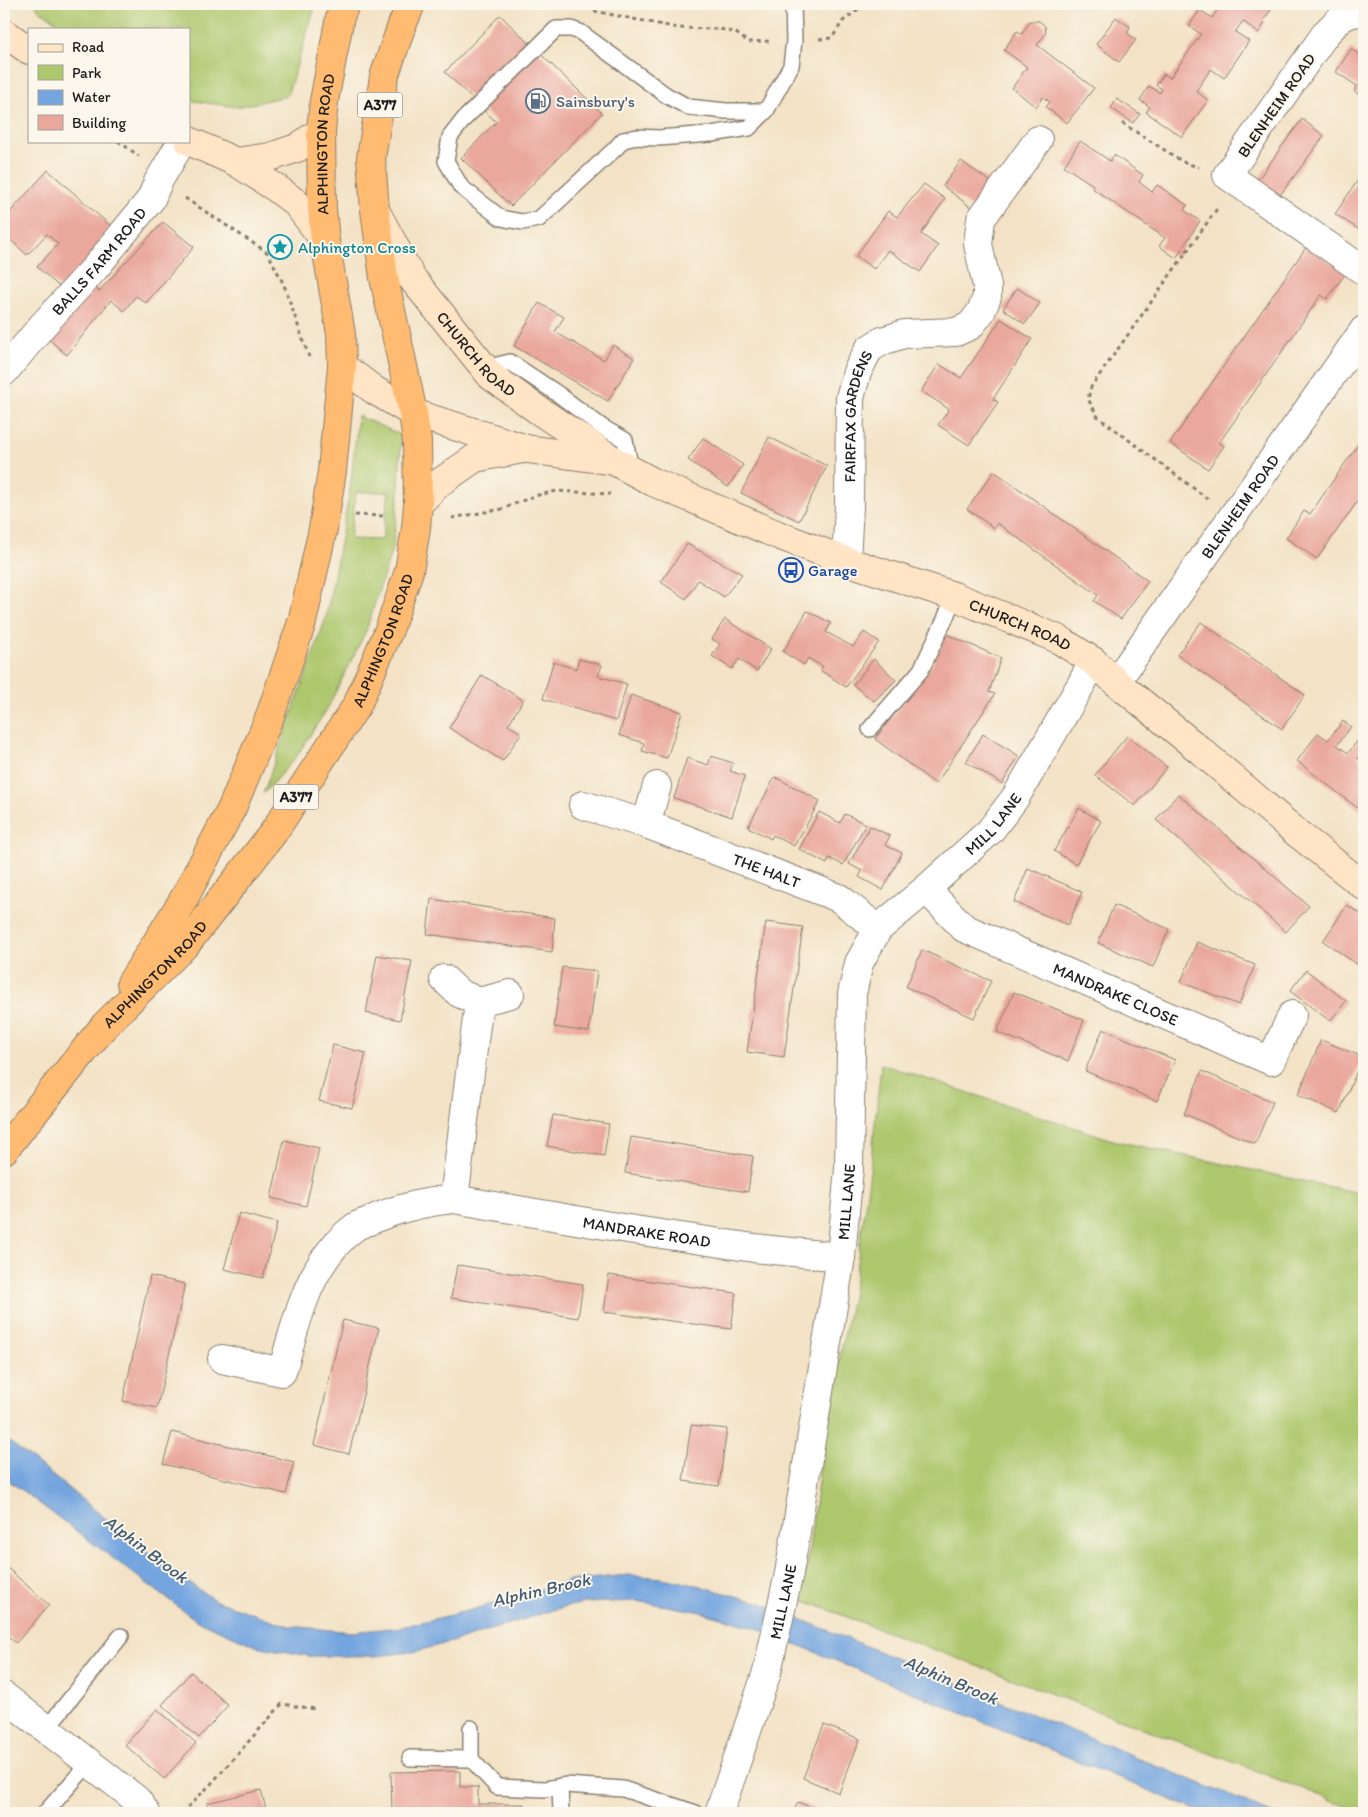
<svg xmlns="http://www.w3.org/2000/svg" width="1368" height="1817" font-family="Itim,sans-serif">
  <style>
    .green { fill: #adc76d; stroke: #647244; fill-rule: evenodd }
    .water { fill: #75a5df; stroke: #48607e }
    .building { fill: #eaa79c }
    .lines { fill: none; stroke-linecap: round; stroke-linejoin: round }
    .lane-casing { stroke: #887f70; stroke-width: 18 }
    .street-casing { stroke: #887f70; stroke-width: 30 }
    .secondary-casing { stroke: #887f70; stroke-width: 30 }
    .highway-casing { stroke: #887f70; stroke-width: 30 }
    .path { stroke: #887f70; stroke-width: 3; stroke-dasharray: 4 4; stroke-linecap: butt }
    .lane { stroke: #fff; stroke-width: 15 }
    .street { stroke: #fff; stroke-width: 28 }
    .secondary { stroke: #ffe4c6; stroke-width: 28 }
    .highway { stroke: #ffbb71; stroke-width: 28 }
    .labels { text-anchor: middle; stroke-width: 4; stroke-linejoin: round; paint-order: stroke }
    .shield { fill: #fbf7ec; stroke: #5f5e5a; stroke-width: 1 }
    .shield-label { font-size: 15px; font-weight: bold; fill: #1c1c1c }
    .service-label { font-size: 16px; fill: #4e5e75; stroke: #fbf7ec; text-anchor: start }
    .street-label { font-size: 16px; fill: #1c1c1c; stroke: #fbf7ec }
    .culture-label { font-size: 16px; fill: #0d838f; stroke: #fbf7ec; text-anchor: start }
    .transit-label { font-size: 16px; fill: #164399; stroke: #fbf7ec; text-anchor: start }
    .water-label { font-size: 18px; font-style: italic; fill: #445a74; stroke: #fbf7ec }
  </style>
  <rect width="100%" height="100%" fill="#fbf7ec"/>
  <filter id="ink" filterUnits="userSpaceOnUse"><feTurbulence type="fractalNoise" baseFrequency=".02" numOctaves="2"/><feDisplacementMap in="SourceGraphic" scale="10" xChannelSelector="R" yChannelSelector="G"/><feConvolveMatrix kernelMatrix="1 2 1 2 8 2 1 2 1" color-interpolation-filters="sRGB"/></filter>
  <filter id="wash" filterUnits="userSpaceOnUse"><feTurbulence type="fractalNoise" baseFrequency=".0096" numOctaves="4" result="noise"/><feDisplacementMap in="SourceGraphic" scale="20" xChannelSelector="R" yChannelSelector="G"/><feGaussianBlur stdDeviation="1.12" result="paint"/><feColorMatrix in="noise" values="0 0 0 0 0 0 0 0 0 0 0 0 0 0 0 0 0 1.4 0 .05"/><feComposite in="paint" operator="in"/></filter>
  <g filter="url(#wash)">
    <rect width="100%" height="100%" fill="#f3e2c5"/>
    <!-- green -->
    <path class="green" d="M35 4H316L287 96 237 107 194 101 189 98V29H67L38 9Z
      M358 416 401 435 399 493 393 546 366 631 327 709 296 757 263 794 326 618 350 490ZM356 492H389L382 540 350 539Z
      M881 1064 1116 1141 1364 1194V1813L1233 1762 802 1600 825 1431 853 1292 870 1172Z"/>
    <!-- water -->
    <path class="water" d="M4 1438 28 1456 168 1569 216 1601 289 1626 352 1632 401 1627 471 1610 569 1581 628 1575 662 1578 696 1585 761 1603 1272 1813H1203L757 1628 697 1611 636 1601 584 1603 556 1609 455 1641 413 1652 375 1656H309L256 1646 196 1620 4 1477Z"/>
    <g id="blocks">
      <!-- building -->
      <path class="building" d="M1217 4H1275L1263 21 1265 23 1258 33 1243 21 1235 32 1249 41 1224 78 1211 69 1196 91 1208 100 1182 137 1146 112 1150 107 1140 100 1149 86 1160 93 1162 89 1156 85 1164 74 1170 78 1201 34 1189 26 1200 10 1212 18 1220 6Z
        M500 15 602 113 511 206 461 158 496 122 445 72Z
        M1116 17 1130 27 1127 33 1136 40 1119 62 1096 44Z
        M1030 21H1039L1045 26 1046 33 1037 45 1094 88 1067 123 1046 107 1050 102 1043 97 1036 107 1012 88 1027 67 1004 50 1017 31 1022 34Z
        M1351 49 1364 58V98L1354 91 1357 86 1336 72Z
        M1117 99 1140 114 1133 123 1111 108Z
        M1302 119 1324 136 1278 198 1256 182Z
        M1080 141 1110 161 1114 155 1143 175 1139 182 1152 192 1157 185 1187 205 1184 210 1200 221 1176 258 1159 246 1165 238 1092 188 1093 185 1064 166Z
        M961 161 991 182 972 208 943 186Z
        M48 170 115 230 62 289 37 267 58 244 47 234 27 255 4 234V219Z
        M1364 171V233L1335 214Z
        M924 184 945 199 921 234 938 246 920 272 888 250 874 269 856 256 888 211 897 217Z
        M163 222 194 247 146 303 136 296 124 311 111 300 67 355 46 337 92 285 99 291Z
        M1307 246 1346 273 1327 299 1321 295 1219 443 1224 446 1208 469 1170 443Z
        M1017 288 1040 303 1025 324 1003 309Z
        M539 303 564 317 555 332 604 360 613 345 634 358 608 401 514 346Z
        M1001 319 1032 339 993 399 998 402 969 445 938 425 949 409 921 391 939 364 961 378Z
        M1364 436V492L1317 559 1286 538 1304 511 1310 514Z
        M769 437 827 466 799 521 741 493Z
        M703 438 743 465 728 487 688 460Z
        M994 471 1148 581 1121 619 1094 601 1098 595 997 523 994 528 967 509Z
        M687 544 742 574 724 597 698 580 686 599 661 582Z
        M807 611 831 623 826 632 853 647 864 632 879 642 846 687 820 670 823 667 808 658 804 665 783 652Z
        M725 619 771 649 757 671 739 659 732 669 712 656 720 644 712 639Z
        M1201 622 1305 695 1282 729 1177 655Z
        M946 634 1001 658 989 692 995 694 936 784 875 739 931 667Z
        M579 659 602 665 598 676 627 684 616 721 543 699 553 662 576 669Z
        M874 659 896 680 874 701 853 685Z
        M482 675 523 700 508 725 521 733 503 761 449 728Z
        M631 695 682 712 667 758 642 751 644 743 619 735Z
        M1343 721 1351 727 1337 745 1348 753 1359 739 1364 743V750L1358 758 1364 763V813L1297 761 1318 733 1328 740Z
        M983 734 1019 756 1002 784 966 762Z
        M1127 736 1167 767 1135 806 1095 775Z
        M711 756 733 763 730 771 745 776 732 817 674 798 687 758 708 765Z
        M775 777 820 801 794 846 773 835 771 839 748 827Z
        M1178 794 1309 906 1286 932 1156 820Z
        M1079 808 1101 821 1076 864 1054 851Z
        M819 812 840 823 845 814 866 824 843 865 829 858 827 864 799 849Z
        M870 826 890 836 885 845 902 853 883 890 859 877 862 871 849 864Z
        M1028 868 1082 892 1068 925 1014 902Z
        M431 899 555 918 552 952 427 934Z
        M1114 905 1169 929 1153 967 1098 943Z
        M1347 905 1364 916V969L1323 941Z
        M766 922 803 927 784 1057 747 1052Z
        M1197 942 1255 965 1239 1005 1181 982Z
        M922 950 991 981 974 1018 906 987Z
        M377 955 412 961 400 1020 366 1013Z
        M562 967 597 971 589 1032 554 1027Z
        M1306 970 1346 1001 1330 1021 1290 991Z
        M1014 992 1084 1020 1068 1061 997 1032Z
        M1103 1029 1175 1060 1157 1101 1085 1071Z
        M1321 1040 1363 1057 1339 1113 1298 1095Z
        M333 1045 366 1053 352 1108 319 1101Z
        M1202 1071 1273 1102 1255 1144 1184 1114Z
        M553 1115 609 1124 604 1156 547 1146Z
        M631 1137 753 1156 748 1192 625 1173Z
        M284 1140 319 1148 306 1206 271 1198Z
        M239 1213 277 1223 263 1278 224 1269Z
        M457 1265 583 1284 578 1318 451 1298Z
        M609 1275 736 1293 731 1329 604 1312Z
        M150 1276 185 1284 157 1408 123 1401Z
        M343 1320 379 1328 349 1454 314 1445Z
        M691 1425 727 1429 719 1486 683 1481Z
        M172 1432 294 1462 286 1494 163 1464Z
        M4 1565 49 1605 16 1643 4 1633Z
        M191 1672 228 1705 199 1738 162 1705Z
        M157 1709 196 1743 164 1779 125 1745Z
        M824 1725 860 1739 839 1793 803 1778Z
        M460 1771V1787H478V1804H524V1813H392L391 1772Z
        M261 1790 267 1813H210L207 1803Z
        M798 1802 825 1813H793Z"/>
    </g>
  </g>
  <g filter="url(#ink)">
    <use href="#blocks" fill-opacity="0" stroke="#887f70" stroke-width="1"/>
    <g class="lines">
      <defs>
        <path id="lane" d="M766 111H726L688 107 666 95 580 32 571 29H556L464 119 450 137 446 161 461 187 501 218 522 222 539 219 616 148 623 140 637 137 658 138 711 134 749 128 766 111 791 66 794 41 793 4
          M485 368 510 362 558 394 602 427 625 440 631 470
          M870 729 921 670 945 619 954 596
          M471 1728V1759L497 1787 545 1789 566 1785 623 1789 696 1813
          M46 1729 121 1636
          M410 1758 471 1759
          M560 1786 561 1813
          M45 1813 89 1763"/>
        <g id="street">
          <path d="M1364 12C1345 11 1339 20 1326 33L1227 175 1364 271"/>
          <path id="s1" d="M4 372 42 326 95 268 151 199 158 182 182 141"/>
          <path id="s2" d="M846 561 849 506 850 398 857 372 869 349 882 341 904 334 956 332 970 326 981 312 987 297V286L978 244 981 219 1038 140"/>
          <path id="s3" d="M1116 682 1364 330"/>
          <path id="s4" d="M583 805 646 824 839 898 878 929"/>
          <path d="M646 824 657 786"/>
          <path id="s5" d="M926 889 964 928 1271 1061 1292 1015"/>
          <path d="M444 979 459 993 479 1002 454 1199"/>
          <path d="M479 1002 510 994"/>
          <path id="s6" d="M222 1359 282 1372C297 1319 309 1261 355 1227 359 1224 365 1223 369 1221 397 1208 425 1202 454 1199L628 1229 754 1248 841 1257"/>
          <path d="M4 1696 137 1800 146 1813"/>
          <path id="s7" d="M719 1813 767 1672 789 1573 796 1532 841 1257 849 1168 852 994 859 963 878 929 926 889 990 831 1015 798 1082 683 1093 661"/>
        </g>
        <g id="secondary">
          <path d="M4 33 29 50"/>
          <path d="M189 141 236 162 276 188 296 203 325 241"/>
          <path d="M236 162 270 157 297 148 321 131"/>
          <path id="s8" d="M376 212 411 277 491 376 538 410 616 462 653 482 778 535 846 561 954 596 1058 639 1093 661 1116 682 1201 751 1297 833 1364 886"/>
          <path d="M342 366 374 390 413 413 527 449 607 460"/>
          <path d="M418 504 439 483 475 458 523 449"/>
        </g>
        <g id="highway">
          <path id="s9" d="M131 983 182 902 232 808 270 716 302 622 323 529 332 471 342 366 341 334 325 241 322 208 321 131 324 101 340 17 345 4"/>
          <path id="s10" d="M4 1150 105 1025 187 943 273 833 357 705 389 630 409 571 416 528 418 504 417 441 413 413 384 278 375 210 371 158 384 77 402 25 411 4"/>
        </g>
      </defs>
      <!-- lane casing -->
      <use href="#lane" class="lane-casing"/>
      <!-- street casing -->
      <use href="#street" class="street-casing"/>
      <!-- secondary casing -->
      <use href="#secondary" class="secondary-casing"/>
      <!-- highway casing -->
      <use href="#highway" class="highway-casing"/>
      <!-- path -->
      <path class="path" d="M594 11 678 28 720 29 736 33 748 42 770 41
        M819 39 832 38 843 21 865 4
        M1122 123 1185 163 1199 167
        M118 141 139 156
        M185 198 268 253 284 285 309 357
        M1208 499 1098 417 1088 399 1091 387 1219 206
        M355 515 386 516
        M452 518 502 509 534 496 557 491 610 494
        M182 1813 210 1785 282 1704 315 1709"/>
      <!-- lane -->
      <use href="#lane" class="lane"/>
      <!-- street -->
      <use href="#street" class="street"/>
      <!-- secondary -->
      <use href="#secondary" class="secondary"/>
      <!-- highway -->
      <use href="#highway" class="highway"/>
    </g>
  </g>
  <!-- icons -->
  <defs>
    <symbol id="fuel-ring" viewBox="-11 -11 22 22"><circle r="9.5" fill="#fbf7ec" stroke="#5c6f8a" stroke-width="1.5"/><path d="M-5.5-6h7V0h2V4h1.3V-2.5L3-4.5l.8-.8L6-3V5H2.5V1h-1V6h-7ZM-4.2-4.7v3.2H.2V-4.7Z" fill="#5c6f8a"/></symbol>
    <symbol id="sight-ring" viewBox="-11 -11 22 22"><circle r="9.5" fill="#fbf7ec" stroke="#0f9aa8" stroke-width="1.5"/><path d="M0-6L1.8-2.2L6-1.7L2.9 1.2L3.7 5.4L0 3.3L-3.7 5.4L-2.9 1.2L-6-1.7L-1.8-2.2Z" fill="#0f9aa8"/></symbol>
    <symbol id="bus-ring" viewBox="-11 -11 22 22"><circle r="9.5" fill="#fbf7ec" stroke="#1a4fb4" stroke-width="1.5"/><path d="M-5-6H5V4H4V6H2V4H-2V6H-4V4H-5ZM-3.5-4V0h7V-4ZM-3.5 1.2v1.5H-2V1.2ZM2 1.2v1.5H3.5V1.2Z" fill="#1a4fb4"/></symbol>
  </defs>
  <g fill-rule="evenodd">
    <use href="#fuel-ring" x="524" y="87" width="28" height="28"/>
    <use href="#sight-ring" x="266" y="233" width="28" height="28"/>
    <use href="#bus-ring" x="777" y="556" width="28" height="28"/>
  </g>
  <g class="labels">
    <!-- shield labels -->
    <g class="shield">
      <rect x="357.5" y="92.5" width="45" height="25" rx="4"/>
      <rect x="273.5" y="784.5" width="45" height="25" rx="4"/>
    </g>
    <g class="shield-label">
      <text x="380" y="110">A377</text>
      <text x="296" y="802">A377</text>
    </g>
    <!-- service labels -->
    <g class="service-label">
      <text x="556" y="107">Sainsbury's</text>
    </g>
    <!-- street labels -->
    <g class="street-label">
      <text transform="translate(1276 105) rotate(-55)" y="6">BLENHEIM ROAD</text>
      <text dy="6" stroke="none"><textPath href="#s9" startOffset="884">ALPHINGTON ROAD</textPath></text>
      <text dy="6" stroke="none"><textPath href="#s1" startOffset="146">BALLS FARM ROAD</textPath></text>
      <text dy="6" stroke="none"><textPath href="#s8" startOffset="175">CHURCH ROAD</textPath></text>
      <text dy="6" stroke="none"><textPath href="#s2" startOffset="146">FAIRFAX GARDENS</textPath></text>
      <text dy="6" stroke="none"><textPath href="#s3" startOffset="215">BLENHEIM ROAD</textPath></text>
      <text dy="6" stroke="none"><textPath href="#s8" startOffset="789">CHURCH ROAD</textPath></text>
      <text dy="6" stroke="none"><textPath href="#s10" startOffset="639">ALPHINGTON ROAD</textPath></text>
      <text dy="6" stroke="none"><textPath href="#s7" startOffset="1061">MILL LANE</textPath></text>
      <text dy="6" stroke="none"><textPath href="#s4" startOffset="195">THE HALT</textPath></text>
      <text dy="6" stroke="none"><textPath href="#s10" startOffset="232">ALPHINGTON ROAD</textPath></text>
      <text dy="6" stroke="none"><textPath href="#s5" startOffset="220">MANDRAKE CLOSE</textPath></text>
      <text dy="6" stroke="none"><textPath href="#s7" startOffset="626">MILL LANE</textPath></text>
      <text dy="6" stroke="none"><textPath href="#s6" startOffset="526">MANDRAKE ROAD</textPath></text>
      <text dy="6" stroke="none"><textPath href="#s7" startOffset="221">MILL LANE</textPath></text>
    </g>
    <!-- culture labels -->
    <g class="culture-label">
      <text x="298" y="253">Alphington Cross</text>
    </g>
    <!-- transit labels -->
    <g class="transit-label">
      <text x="808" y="576">Garage</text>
    </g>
    <!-- water labels -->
    <g class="water-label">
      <text transform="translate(146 1549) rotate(37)" y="6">Alphin Brook</text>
      <text transform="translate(541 1590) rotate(-13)" y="6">Alphin Brook</text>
      <text transform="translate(951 1680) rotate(23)" y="6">Alphin Brook</text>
    </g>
  </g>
  <!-- margin -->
  <rect width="1368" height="1817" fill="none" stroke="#fbf7ec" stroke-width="20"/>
  <!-- legend -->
  <rect x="28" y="28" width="162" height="115" fill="#fbf7ec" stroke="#a29f99"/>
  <rect x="38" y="44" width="25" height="8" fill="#ffe4c6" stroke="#a29f99"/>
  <text x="72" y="52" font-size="15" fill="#1c1c1c">Road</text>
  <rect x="38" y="65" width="25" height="15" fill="#adc76d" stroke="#a29f99"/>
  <text x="72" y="78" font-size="15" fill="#1c1c1c">Park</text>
  <rect x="38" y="90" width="25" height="15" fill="#75a5df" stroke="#a29f99"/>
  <text x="72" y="102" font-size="15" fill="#1c1c1c">Water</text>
  <rect x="38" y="115" width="25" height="15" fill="#eaa79c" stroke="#a29f99"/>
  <text x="72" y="128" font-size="15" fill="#1c1c1c">Building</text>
</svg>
